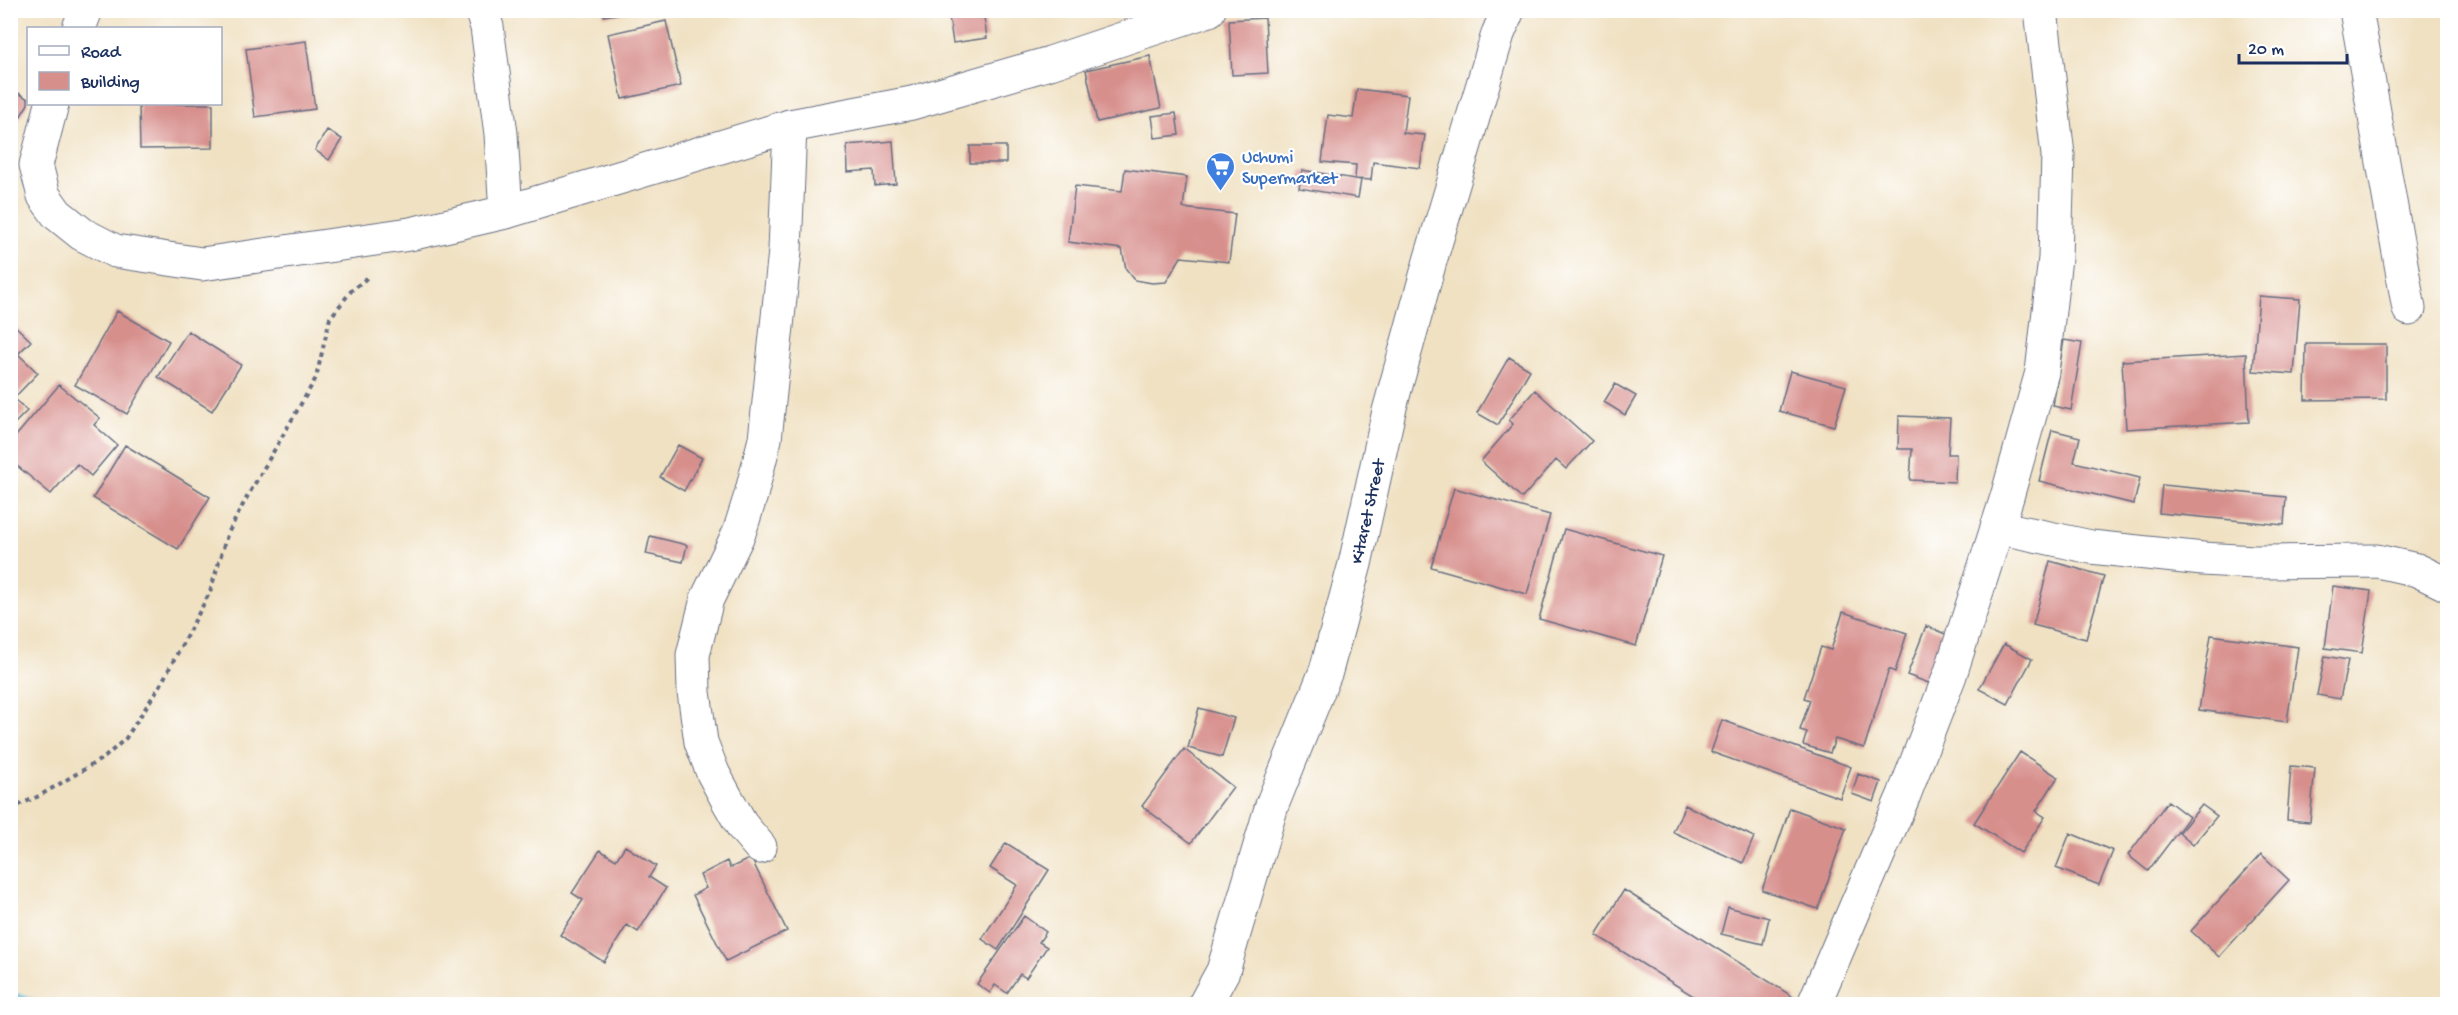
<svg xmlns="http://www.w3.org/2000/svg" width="2458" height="1015" font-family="'Gochi Hand',sans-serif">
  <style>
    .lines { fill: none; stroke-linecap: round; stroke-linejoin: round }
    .stream { stroke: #5ebedc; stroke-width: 10 }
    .building { fill: #d78f8c }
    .minor-casing { stroke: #666d81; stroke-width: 35 }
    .path { stroke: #666d81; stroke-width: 4; stroke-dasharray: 4.5 4.5; stroke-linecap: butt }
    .minor { stroke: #fff; stroke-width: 33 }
    .labels { text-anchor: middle; stroke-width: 4.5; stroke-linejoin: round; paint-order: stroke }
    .shop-label { font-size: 18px; fill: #366cbe; stroke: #fff; text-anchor: start }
    .street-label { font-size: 18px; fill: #1b2f5e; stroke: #fff }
  </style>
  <rect width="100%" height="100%" fill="#fff"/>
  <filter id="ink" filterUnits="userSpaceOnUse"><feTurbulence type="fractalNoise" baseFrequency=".0167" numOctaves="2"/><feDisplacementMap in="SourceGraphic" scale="12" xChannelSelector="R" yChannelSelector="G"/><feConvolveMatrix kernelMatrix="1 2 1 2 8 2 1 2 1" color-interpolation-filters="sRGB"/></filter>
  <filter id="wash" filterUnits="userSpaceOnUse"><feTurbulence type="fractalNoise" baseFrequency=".008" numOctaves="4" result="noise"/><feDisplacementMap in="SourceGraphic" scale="24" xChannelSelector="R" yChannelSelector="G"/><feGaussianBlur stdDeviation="1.35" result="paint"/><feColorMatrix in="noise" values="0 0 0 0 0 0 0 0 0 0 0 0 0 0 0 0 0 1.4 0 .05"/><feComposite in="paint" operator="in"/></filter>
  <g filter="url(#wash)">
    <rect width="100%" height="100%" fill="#f0e1c2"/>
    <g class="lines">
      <!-- stream -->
      <path class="stream" d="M10 996 33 1004"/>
    </g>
    <g id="blocks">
      <!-- building -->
      <path class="building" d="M603 10H630V12L604 16Z
        M948 10H983L987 38 953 43Z
        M1265 18 1268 73 1232 75 1229 20Z
        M666 21 681 86 622 99 608 34Z
        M306 41 315 109 255 117 246 49Z
        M1150 56 1161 108 1097 122 1086 70Z
        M10 88 28 99V104L10 134Z
        M1357 89 1408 95 1403 133 1425 135 1420 168 1373 162 1371 180 1355 179 1356 165 1322 162 1328 115 1353 118Z
        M139 104H213V148L140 149Z
        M1176 113 1179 135 1155 138 1152 116Z
        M327 130 342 139 329 160 315 150Z
        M893 141 896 184 875 186 874 170 848 172 847 145Z
        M970 146H1006V163H970Z
        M1125 169 1187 177 1183 208 1235 214 1229 262 1181 257 1166 282 1152 283 1135 280 1126 269 1122 249 1068 242 1075 186 1122 191Z
        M1302 170 1361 180 1358 198 1299 188Z
        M2259 296 2300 299 2294 374 2253 371Z
        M117 311 169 341 127 414 75 385Z
        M10 321 31 341 18 354 38 373 14 398 27 411 10 428Z
        M188 331 241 365 212 411 158 377Z
        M2064 340 2082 343 2071 410 2053 406Z
        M2306 344H2386V399L2305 400Z
        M2246 354 2249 422 2126 429 2122 361Z
        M1509 357 1530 370 1498 425 1477 413Z
        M1790 371 1846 386 1834 426 1779 411Z
        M1615 384 1636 396 1625 415 1604 402Z
        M59 385 100 418 94 425 117 445 91 476 77 464 51 494 10 460V443Z
        M1535 390 1592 441 1566 469 1556 460 1522 498 1481 461 1513 424 1509 420Z
        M1899 416 1950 418 1948 454H1956L1955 482 1910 480 1912 449H1898Z
        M2052 430 2080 437 2074 462 2140 478 2134 504 2039 481Z
        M125 445 210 497 178 549 93 498Z
        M678 445 702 458 684 491 660 477Z
        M2162 485 2286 497 2284 525 2159 513Z
        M1454 488 1550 515 1527 594 1431 567Z
        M1564 529 1662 556 1636 646 1539 619Z
        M650 536 687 545 683 562 646 554Z
        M2050 561 2104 576 2086 639 2033 625Z
        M2333 586 2371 591 2362 653 2325 648Z
        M1843 612 1907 633 1895 672 1889 669 1864 748 1835 739 1830 753 1803 745 1807 732 1800 730 1810 700 1804 698 1821 647 1831 650Z
        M1926 626 1955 638 1937 686 1907 675Z
        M2211 635 2298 647 2287 722 2199 710Z
        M2004 644 2032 659 2008 704 1979 689Z
        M2325 656 2348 660 2340 699 2317 695Z
        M1199 708 1234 718 1222 757 1188 748Z
        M1722 720 1851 767 1840 798 1711 752Z
        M1184 749 1233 787 1191 843 1142 806Z
        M2020 752 2058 777 2036 811 2045 817 2021 853 1974 823Z
        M2291 766 2315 768 2310 822 2287 820Z
        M1858 774 1881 782 1874 802 1852 794Z
        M2168 801 2189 817 2148 871 2128 855Z
        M1685 805 1754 837 1743 863 1673 832Z
        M2202 805 2217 816 2193 845 2179 833Z
        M1790 808 1846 828 1818 909 1762 890Z
        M2070 833 2113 851 2099 885 2056 868Z
        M1006 843 1049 870 998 950 982 939 1017 885 990 868Z
        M625 846 656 866 649 877 666 888 638 932 627 925 604 962 560 935 583 900 572 893 600 850 616 860Z
        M2261 854 2289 880 2219 957 2191 931Z
        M751 858 787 931 726 961 693 895 706 888 700 875 727 861 730 868Z
        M1624 890 1795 998 1791 1004H1706L1596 935Z
        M1728 907 1769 918 1763 944 1721 934Z
        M1024 916 1046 932 1039 942 1047 947 1026 978 1020 974 1007 993 995 985 990 993 977 984Z"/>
    </g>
  </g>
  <g filter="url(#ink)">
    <use href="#blocks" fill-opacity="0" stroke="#666d81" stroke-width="1.5"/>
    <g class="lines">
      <defs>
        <g id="minor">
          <path d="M481 10 487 27 501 134 506 212"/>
          <path d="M2356 10 2409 309"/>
          <path d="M79 28 86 10"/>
          <path d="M52 104 36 165 44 196 57 214 82 234 115 251 202 264 410 234 506 212 790 126 912 103 1050 63 1209 10"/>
          <path d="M1997 527 2091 547 2203 559 2254 562 2377 561 2417 570 2448 585"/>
          <path d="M760 847 743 827 727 799 713 773 701 742 694 692 693 655 707 599 739 533 751 495 765 439 785 251 790 126"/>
          <path id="s1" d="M1205 1004 1223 971 1272 805 1326 671 1355 564 1389 411 1430 261 1498 34 1508 10"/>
          <path d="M1814 1004 1904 795 1950 675 2007 497 2042 372 2055 258 2058 155 2041 10"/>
        </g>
      </defs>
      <!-- minor casing -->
      <use href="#minor" class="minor-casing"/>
      <!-- path -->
      <path class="path" d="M10 809 39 796 105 757 126 738 161 684 210 592 227 535 246 499 316 378 330 318 352 290 368 277"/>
      <!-- minor -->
      <use href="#minor" class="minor"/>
    </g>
  </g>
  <!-- icons -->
  <defs>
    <symbol id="supermarket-pin" viewBox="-11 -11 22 30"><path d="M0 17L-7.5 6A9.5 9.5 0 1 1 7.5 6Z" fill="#3f7fe0" stroke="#fff"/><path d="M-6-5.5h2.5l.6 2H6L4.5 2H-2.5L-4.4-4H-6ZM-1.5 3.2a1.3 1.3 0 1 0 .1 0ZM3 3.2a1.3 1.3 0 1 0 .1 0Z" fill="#fff"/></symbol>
  </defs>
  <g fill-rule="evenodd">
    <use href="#supermarket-pin" x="1204" y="150" width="33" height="45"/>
  </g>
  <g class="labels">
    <!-- shop labels -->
    <g class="shop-label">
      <text x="1242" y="162">Uchumi<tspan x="1242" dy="21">Supermarket</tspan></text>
    </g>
    <!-- street labels -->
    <g class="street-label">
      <text dy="6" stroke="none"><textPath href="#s1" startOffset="520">Kitaret Street</textPath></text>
    </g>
  </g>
  <!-- margin -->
  <rect width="2458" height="1015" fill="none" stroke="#fff" stroke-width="36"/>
  <!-- legend -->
  <rect x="27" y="27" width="195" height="78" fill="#ffffff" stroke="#a4acbf" stroke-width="1.5"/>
  <rect x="39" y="46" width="30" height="9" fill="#ffffff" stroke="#a4acbf" stroke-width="1.5"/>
  <text x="81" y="57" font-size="18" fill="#1b2f5e">Road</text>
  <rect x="39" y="72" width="30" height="18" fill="#d78f8c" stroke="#a4acbf" stroke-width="1.5"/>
  <text x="81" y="87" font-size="18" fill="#1b2f5e">Building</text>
  <!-- scale -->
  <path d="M2239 54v9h108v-9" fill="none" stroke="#1b2f5e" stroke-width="3"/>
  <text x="2248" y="54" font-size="18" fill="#1b2f5e" stroke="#ffffff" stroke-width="4.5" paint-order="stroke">20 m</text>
</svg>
